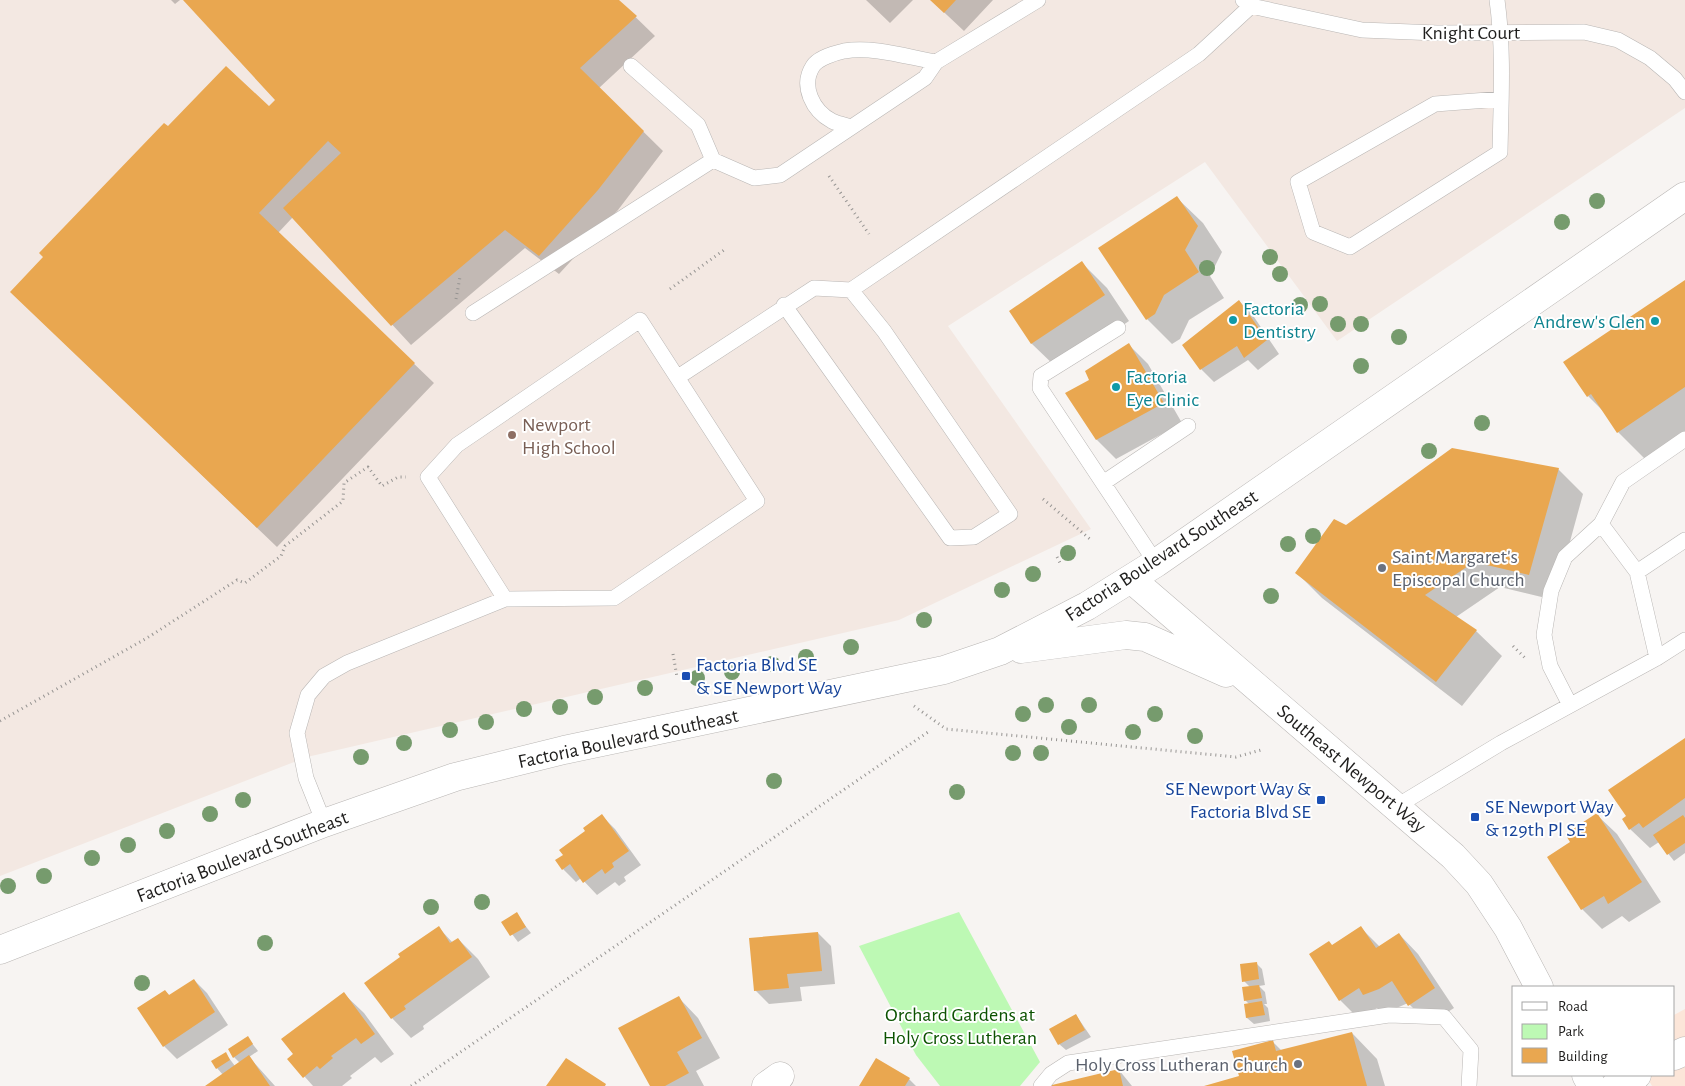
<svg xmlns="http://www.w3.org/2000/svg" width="1685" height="1086" font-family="'Alegreya Sans',sans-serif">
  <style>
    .commercial { fill: #fce6d9 }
    .built { fill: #f3e8e2 }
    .green { fill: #bdf9b4 }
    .shadow { fill: #0003 }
    .building { fill: #e9a750 }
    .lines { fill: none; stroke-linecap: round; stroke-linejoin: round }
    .service-casing { stroke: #b9b6b4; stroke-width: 16 }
    .minor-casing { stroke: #b9b6b4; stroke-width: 29 }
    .secondary-casing { stroke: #b9b6b4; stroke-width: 29 }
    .path { stroke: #969492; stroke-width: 3; stroke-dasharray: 1 4; stroke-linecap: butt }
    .service { stroke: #fff; stroke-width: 15 }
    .minor { stroke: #fff; stroke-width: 28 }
    .secondary { stroke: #fff; stroke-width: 28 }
    .tree { fill: #769b6d }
    .culture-dot { fill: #0f9aa8; stroke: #fff; stroke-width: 2 }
    .education-dot { fill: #8d6e63; stroke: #fff; stroke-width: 2 }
    .worship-dot { fill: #6b7280; stroke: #fff; stroke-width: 2 }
    .transit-dot { fill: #1a4fb4; stroke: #fff; stroke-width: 2 }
    .labels { text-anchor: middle; stroke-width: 4; stroke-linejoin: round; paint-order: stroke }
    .street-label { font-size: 20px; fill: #1f1e1d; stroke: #fff }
    .culture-label { font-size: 20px; fill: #0d838f; stroke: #fff; text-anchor: start }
    .education-label { font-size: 20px; fill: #785e54; stroke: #fff; text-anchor: start }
    .worship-label { font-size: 20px; fill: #5b616d; stroke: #fff; text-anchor: start }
    .transit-label { font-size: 20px; fill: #164399; stroke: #fff; text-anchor: start }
    .park-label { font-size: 20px; fill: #0c5301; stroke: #fff }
  </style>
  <rect width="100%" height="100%" fill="#f7f4f2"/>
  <!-- commercial -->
  <path class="commercial" d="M1685 1009V1086H1652L1646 1075H1674V1015Z"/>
  <!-- built -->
  <path class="built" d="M0 0H1685V108L1337 341 1205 162 948 326 1091 529 899 620 307 757 0 876Z"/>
  <!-- green -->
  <path class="green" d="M959 912 1040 1062 1020 1086H940L916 1055 859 946Z"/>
  <!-- shadow -->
  <path class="shadow" d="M171 0H180L175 4Z
    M185 0H618L655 36 599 88 663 151 618 210 559 274 525 248 411 345 293 217 278 233 434 383 277 547 31 311 168 128 269 108 277 100Z
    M866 0H913L890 23Z
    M931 0H993L964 31Z
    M1177 198 1203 223 1222 252 1210 276 1224 298 1189 320 1180 339 1172 344 1147 319Z
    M1082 263 1107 288 1129 321 1058 369 1032 344 1010 311Z
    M1685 281V446L1653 467 1618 432 1605 413 1588 396Z
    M1239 301 1252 314 1279 354 1258 370 1248 360 1214 382 1201 369Z
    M1128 344 1148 364 1182 423 1116 459 1097 440 1090 381Z
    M1558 469 1583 494 1554 600 1500 587 1456 617 1476 631 1502 656 1462 706 1322 598 1297 573 1346 526Z
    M1685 739V853L1674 861 1659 842 1650 848 1630 829 1628 816Z
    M1597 815 1617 834 1661 902 1629 922 1622 916 1602 929 1582 909 1572 842Z
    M602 816 615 829 641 865 624 877 626 881 619 886 615 882 597 895 581 878 576 882 563 869 565 855Z
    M516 914 531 933 518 942 503 922Z
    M439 928 453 943 458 939 478 959 490 977 423 1026 424 1029 411 1038 392 1018 366 984Z
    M1361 928 1380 947 1399 934 1418 954 1454 1008 1429 1024 1408 1003 1383 1014 1377 1008 1359 1019 1340 1000 1333 946Z
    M818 933 831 946 835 984 800 987 802 1001 769 1004 756 991 751 939Z
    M1256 963 1262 969 1265 985 1259 986 1265 992 1267 1004H1264L1268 1008 1270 1021 1254 1024 1247 1018 1245 1005 1249 1004 1245 1000 1250 987 1244 981Z
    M194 980 207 993 228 1025 177 1059 164 1046 165 991 170 996Z
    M344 994 364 1013 394 1054 381 1063 375 1057 350 1076 352 1078 342 1086H313L289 1059Z
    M679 998 698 1018 720 1058 696 1071 704 1086H651Z
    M1076 1015 1091 1037 1066 1050 1059 1044Z
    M1352 1033 1377 1059 1385 1086H1207L1240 1077 1273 1042 1282 1051Z
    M248 1038 258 1051 249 1057 275 1086H207L223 1075 217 1068 226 1054 235 1066 240 1063 234 1057Z
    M1119 1070 1132 1086H1055Z
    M909 1079 916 1086H861Z"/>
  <!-- building -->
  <path class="building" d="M183 0H619L637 16 580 68 644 131 598 190 539 256 505 230 391 326 283 208 341 153 328 141 259 213 415 363 257 528 10 292 43 257 39 253 164 123 168 126 226 66 269 106 275 100Z
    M930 0H956L944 13Z
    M1177 196 1198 226 1185 250 1199 272 1164 295 1155 314 1146 320 1098 248Z
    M1082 261 1105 295 1031 344 1009 311Z
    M1685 280V387L1617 433 1591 394 1587 397 1563 362Z
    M1239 300 1267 340 1244 358 1237 346 1200 370 1182 345Z
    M1129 343 1164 403 1096 440 1065 393 1089 380 1085 371Z
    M1452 448 1559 468 1529 575 1474 562 1425 595 1477 630 1436 682 1295 573 1334 519 1346 525Z
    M1685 738V798L1643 828 1639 823 1629 830 1622 819 1626 816 1608 790Z
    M1597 813 1642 882 1608 904 1604 896 1581 910 1547 857 1570 842 1565 834Z
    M602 814 629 851 612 863 614 867 605 874 602 869 583 883 570 864 562 870 555 860 563 855 559 850 585 831 583 828Z
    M1683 815 1685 818V843L1667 855 1653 835Z
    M517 912 526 927 510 936 501 922Z
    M439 926 450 943 458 938 472 957 404 1006 406 1009 391 1019 364 983 400 957 398 954Z
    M1361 926 1376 948 1399 933 1435 988 1408 1006 1392 981 1379 989 1363 995 1359 988 1339 1001 1309 954 1329 941 1332 945Z
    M818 932 822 971 787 974 789 988 754 991 749 938Z
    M1257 962 1259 979 1242 982 1240 964Z
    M194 979 215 1012 163 1047 137 1008 165 990 169 995Z
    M1259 985 1262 998 1244 1001 1242 987Z
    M344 992 375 1034 361 1044 356 1038 331 1056 333 1058 320 1069 317 1066 303 1078 287 1059 293 1054 281 1039Z
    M679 996 702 1038 677 1052 689 1073 665 1086H650L618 1028Z
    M1262 1001 1265 1015 1246 1018 1244 1004Z
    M1076 1014 1085 1030 1058 1045 1049 1029Z
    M1352 1032 1367 1086H1204L1239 1076 1232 1051 1273 1040 1276 1051Z
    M248 1036 253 1044 233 1058 228 1049Z
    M226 1052 230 1060 216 1069 211 1061Z
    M249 1055 270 1086H205Z
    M566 1058 606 1084 605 1086H546Z
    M876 1058 910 1078 905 1086H859Z
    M1119 1069 1123 1086H1052V1085Z"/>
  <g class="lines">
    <defs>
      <path id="service" d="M1243 0 1251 6 1362 30 1437 33 1584 32 1618 40 1650 58 1675 79 1685 92
        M1497 0C1504 50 1501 101 1500 152L1350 247 1313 232 1298 182 1435 104 1501 99
        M631 66 698 125 713 160 754 178 780 175 925 78 936 62
        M851 127C845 125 838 124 832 121 813 111 800 86 813 66 818 58 835 53 844 51 873 46 907 57 936 62L1038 0
        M784 305 950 538 974 537 1010 514 884 331 851 290
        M473 313 713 160
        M678 377 814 288 851 290 1199 54 1251 6
        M1103 483 1040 388 1041 376 1118 328
        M1601 524 1637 572 1657 658
        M1156 563 1103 483 1188 426
        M1637 572 1685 540
        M1570 705 1550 666 1544 635 1551 591 1565 557 1601 524 1623 482 1685 439
        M1397 806 1501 743 1657 658 1685 640
        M324 823 306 778 297 733 308 695 324 676 347 663 505 599 614 598 757 501 640 320 457 445 428 477 505 599
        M1041 1086 1051 1074 1068 1063 1389 1015 1444 1017 1471 1050 1469 1086"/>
      <path id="minor" d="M1674 1056 1685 1051
        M766 1086 780 1076
        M1615 1086 1637 1075"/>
      <path id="secondary" d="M1131 579 1453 856 1479 884 1508 928 1539 987
        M1021 649 1126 635 1145 637 1226 673
        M0 950 324 823 455 777 564 750 944 670 1000 651 1087 606 1156 563 1685 196
        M1586 1075 1592 1086"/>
    </defs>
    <!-- service casing -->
    <use href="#service" class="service-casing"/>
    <!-- minor casing -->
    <use href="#minor" class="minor-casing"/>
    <!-- secondary casing -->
    <use href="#secondary" class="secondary-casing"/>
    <!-- path -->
    <path class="path" d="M829 176 869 234
      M670 289 724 250
      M456 299 460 277
      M1043 499 1091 540
      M1057 557 1060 563
      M1513 646 1525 658
      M673 654 677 677
      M914 706 946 729 1236 757 1261 750
      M0 721 147 638 237 580 245 583 281 556 285 546 343 501 344 483 368 467 382 486 398 477H406
      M411 1086 928 732"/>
    <!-- service -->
    <use href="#service" class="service"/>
    <!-- minor -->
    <use href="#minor" class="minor"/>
    <!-- secondary -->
    <use href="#secondary" class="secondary"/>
  </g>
  <!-- trees -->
  <g class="tree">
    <circle cx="1597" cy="201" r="8"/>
    <circle cx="1562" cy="222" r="8"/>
    <circle cx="1270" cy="257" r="8"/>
    <circle cx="1207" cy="268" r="8"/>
    <circle cx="1280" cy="274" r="8"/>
    <circle cx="1320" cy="304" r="8"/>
    <circle cx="1300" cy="305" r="8"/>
    <circle cx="1338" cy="324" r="8"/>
    <circle cx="1361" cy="324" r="8"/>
    <circle cx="1399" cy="337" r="8"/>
    <circle cx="1361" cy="366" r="8"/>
    <circle cx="1482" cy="423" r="8"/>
    <circle cx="1429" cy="451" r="8"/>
    <circle cx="1313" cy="536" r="8"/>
    <circle cx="1288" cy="544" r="8"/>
    <circle cx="1068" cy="553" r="8"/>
    <circle cx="1033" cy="574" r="8"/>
    <circle cx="1002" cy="590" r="8"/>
    <circle cx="1271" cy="596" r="8"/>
    <circle cx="924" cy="620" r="8"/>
    <circle cx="851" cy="647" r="8"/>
    <circle cx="806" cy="657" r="8"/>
    <circle cx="772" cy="664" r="8"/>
    <circle cx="732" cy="672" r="8"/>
    <circle cx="697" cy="678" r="8"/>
    <circle cx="645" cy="688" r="8"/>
    <circle cx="595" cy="697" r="8"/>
    <circle cx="1046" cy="705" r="8"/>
    <circle cx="1089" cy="705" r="8"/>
    <circle cx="560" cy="707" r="8"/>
    <circle cx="524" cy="709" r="8"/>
    <circle cx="1023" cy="714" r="8"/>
    <circle cx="1155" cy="714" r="8"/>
    <circle cx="486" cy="722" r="8"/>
    <circle cx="1069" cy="727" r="8"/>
    <circle cx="450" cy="730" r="8"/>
    <circle cx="1133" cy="732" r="8"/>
    <circle cx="1195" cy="736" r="8"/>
    <circle cx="404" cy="743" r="8"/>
    <circle cx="1013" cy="753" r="8"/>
    <circle cx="1041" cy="753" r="8"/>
    <circle cx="361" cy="757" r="8"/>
    <circle cx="774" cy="781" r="8"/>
    <circle cx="957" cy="792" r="8"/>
    <circle cx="243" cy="800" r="8"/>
    <circle cx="210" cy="814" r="8"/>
    <circle cx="167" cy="831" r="8"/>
    <circle cx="128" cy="845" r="8"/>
    <circle cx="92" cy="858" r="8"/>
    <circle cx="44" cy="876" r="8"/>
    <circle cx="8" cy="886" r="8"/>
    <circle cx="482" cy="902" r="8"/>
    <circle cx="431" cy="907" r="8"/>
    <circle cx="265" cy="943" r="8"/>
    <circle cx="142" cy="983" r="8"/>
  </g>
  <!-- markers -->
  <g class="culture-dot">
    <circle cx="1233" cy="320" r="5"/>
    <circle cx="1655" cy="321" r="5"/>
    <circle cx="1116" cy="387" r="5"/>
  </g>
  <circle class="education-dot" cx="512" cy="435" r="5"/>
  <g class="worship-dot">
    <circle cx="1382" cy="568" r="5"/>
    <circle cx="1298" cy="1064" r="5"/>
  </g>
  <g class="transit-dot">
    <rect x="681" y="671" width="10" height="10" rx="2.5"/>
    <rect x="1316" y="795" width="10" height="10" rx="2.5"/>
    <rect x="1470" y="812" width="10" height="10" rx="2.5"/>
  </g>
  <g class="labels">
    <!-- street labels -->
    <g class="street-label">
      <text x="1471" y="39">Knight Court</text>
      <text transform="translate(1161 555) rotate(-33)" y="7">Factoria Boulevard Southeast</text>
      <text transform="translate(628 738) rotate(-12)" y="7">Factoria Boulevard Southeast</text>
      <text transform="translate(1352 768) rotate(40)" y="7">Southeast Newport Way</text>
      <text transform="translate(242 856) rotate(-21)" y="7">Factoria Boulevard Southeast</text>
    </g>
    <!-- culture labels -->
    <g class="culture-label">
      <text x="1243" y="315">Factoria<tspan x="1243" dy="23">Dentistry</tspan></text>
      <text x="1645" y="328" text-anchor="end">Andrew's Glen</text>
      <text x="1126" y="383">Factoria<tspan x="1126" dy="23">Eye Clinic</tspan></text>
    </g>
    <!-- education labels -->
    <g class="education-label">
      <text x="522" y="431">Newport<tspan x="522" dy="23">High School</tspan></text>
    </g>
    <!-- worship labels -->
    <g class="worship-label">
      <text x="1392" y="563">Saint Margaret's<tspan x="1392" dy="23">Episcopal Church</tspan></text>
      <text x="1288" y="1071" text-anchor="end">Holy Cross Lutheran Church</text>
    </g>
    <!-- transit labels -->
    <g class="transit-label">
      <text x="696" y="671">Factoria Blvd SE<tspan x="696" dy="23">&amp; SE Newport Way</tspan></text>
      <text x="1311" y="795" text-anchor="end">SE Newport Way &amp;<tspan x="1311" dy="23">Factoria Blvd SE</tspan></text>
      <text x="1485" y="813">SE Newport Way<tspan x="1485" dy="23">&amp; 129th Pl SE</tspan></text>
    </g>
    <!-- park labels -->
    <g class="park-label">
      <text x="960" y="1021">Orchard Gardens at<tspan x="960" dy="23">Holy Cross Lutheran</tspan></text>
    </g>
  </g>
  <!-- legend -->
  <rect x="1512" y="986" width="162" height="90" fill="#ffffff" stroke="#a5a5a5"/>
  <rect x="1522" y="1002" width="25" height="8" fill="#ffffff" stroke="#a5a5a5"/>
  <text x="1558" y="1011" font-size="15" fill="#1f1e1d">Road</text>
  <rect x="1522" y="1024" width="25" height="15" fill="#bdf9b4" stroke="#a5a5a5"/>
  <text x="1558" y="1036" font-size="15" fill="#1f1e1d">Park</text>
  <rect x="1522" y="1048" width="25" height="15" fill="#e9a750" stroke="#a5a5a5"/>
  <text x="1558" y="1061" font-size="15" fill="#1f1e1d">Building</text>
</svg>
